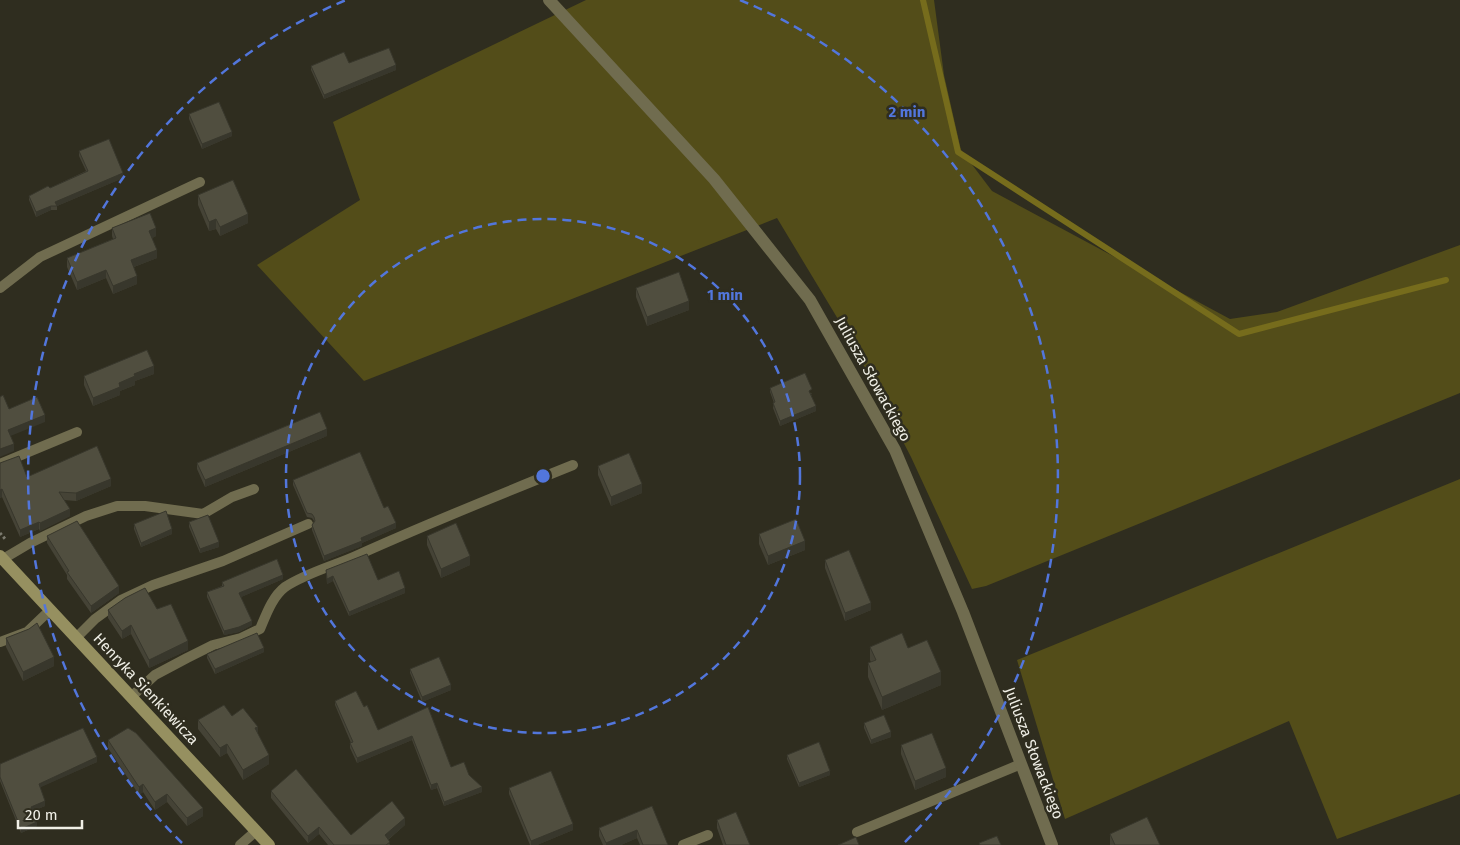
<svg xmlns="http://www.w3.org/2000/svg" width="1460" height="845" font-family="'Fira Sans',sans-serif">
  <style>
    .green { fill: #534d19 }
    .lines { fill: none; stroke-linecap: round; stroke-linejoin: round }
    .stream { stroke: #766c1c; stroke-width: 6 }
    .path { stroke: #7c7b6f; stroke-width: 3; stroke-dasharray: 2.5 2.5; stroke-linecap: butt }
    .lane { stroke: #706c4f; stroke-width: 10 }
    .street { stroke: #706c4f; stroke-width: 12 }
    .secondary { stroke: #969060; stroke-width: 12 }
    .wall { fill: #454336 }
    .shaded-wall { fill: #38372c }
    .building { fill: #504e3f; stroke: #38372c }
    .ring { fill: none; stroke: #5276dc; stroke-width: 2.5; stroke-dasharray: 9 6 }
    .labels { text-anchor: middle; stroke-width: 5; stroke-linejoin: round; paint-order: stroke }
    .street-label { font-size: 15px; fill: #f0efe6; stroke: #2f2d1f }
    .centre { fill: #5276dc; stroke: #2f2d1f; stroke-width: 2.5 }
    .ring-label { font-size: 15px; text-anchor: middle; font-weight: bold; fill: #5276dc; stroke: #2f2d1f; stroke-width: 5; stroke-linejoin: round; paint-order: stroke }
  </style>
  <rect width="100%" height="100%" fill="#2f2d1f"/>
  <!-- green -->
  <path class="green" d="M586 0H934L944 75 961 150 992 191 1230 319 1277 312 1460 245V393L986 586 972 589 911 457 850 339 777 218 364 381 257 265 360 200 333 122Z
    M1460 479V794L1337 839 1289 721 1065 819 1017 660Z"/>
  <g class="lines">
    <!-- stream -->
    <path class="stream" d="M923 0 958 152 1239 334 1446 280"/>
    <!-- path -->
    <path class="path" d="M0 533 6 540"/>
    <!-- lane -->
    <path class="lane" d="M0 288 40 257 200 182
      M0 464 77 432
      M3 559 30 543 86 516 117 506H145L203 514 232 497 254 489
      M76 638 95 619 121 600 153 585 223 561 308 524
      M0 642 27 632 50 610
      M131 697 155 675 187 658 213 645 241 638 260 629C266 615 272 597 285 587 308 572 334 566 358 555 429 523 501 494 573 465
      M857 832 1021 764
      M240 845 256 831
      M683 845 708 835"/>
    <!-- street -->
    <path class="street" d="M549 0 714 179 810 300 895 450 963 612 1052 845"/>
    <!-- secondary -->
    <path class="secondary" d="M0 556 269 845"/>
  </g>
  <!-- wall -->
  <path class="wall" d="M349 63 396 70 324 99 311 70V66Z
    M189 114 232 136 202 149 189 119Z
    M79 151 123 178 57 206V210H51L36 217 29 200V196L50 188 86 171 79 156Z
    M198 195 248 223 220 236 216 229 209 231 198 205Z
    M112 228 156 236 152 238 157 258 134 267 137 284 113 294 106 278 77 290 67 267V258L113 239 112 236Z
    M636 288 689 310 647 326 636 297Z
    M154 374 135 381V385L120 391V395L93 406 84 385V376Z
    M770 388 812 393 811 394 816 411 780 426 773 408 774 403 770 392Z
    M327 436 205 487 197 469V463Z
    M0 463 27 477 111 486 76 501 64 500 70 516 40 531 39 529 20 537 2 497 0 498Z
    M598 466 642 493 611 506 598 475Z
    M293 480 384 508 396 528 362 543V546L324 561 312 530V525L314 521 312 518 307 517 293 485Z
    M189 522 219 547 200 553 189 527Z
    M134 524 172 534 141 547 134 529Z
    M759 534 805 550 768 565 759 544Z
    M47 536 119 593 91 613 67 579V575L47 543Z
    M427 536 470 565 441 578 427 545Z
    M825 560 871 610 845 621 825 568Z
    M326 570 378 580 405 593 349 616 333 581 327 584Z
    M283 579 241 597 252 625 239 632 224 635 207 597V592L222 586V582Z
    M157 609 188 650 149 668 131 634 122 639 108 618V610Z
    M6 638 54 666 23 681 6 647Z
    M870 647 908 648 941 685 882 710 868 677V663L871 662 870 660Z
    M264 652 215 674 207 658V654Z
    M410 669 451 690 422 702 410 673Z
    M335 701 364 707 378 730 428 707 451 767 469 775 482 792 444 806 437 788 431 790 412 740 357 763 350 748V743H351L335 705Z
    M232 716 258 735 269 764 243 780 227 753 220 757 198 729V720Z
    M864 723 891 737 871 744 864 728Z
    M108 740 203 816 187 826 167 802 155 810 143 792 139 795 108 748Z
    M901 745 946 777 915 790 901 754Z
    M787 755 830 775 799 787 787 759Z
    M97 762 40 787 45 806 33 811 37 826 21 833 0 781V764Z
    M509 788 573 830 537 845H530L509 794Z
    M271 791 351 835 405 825 388 840 390 845H328L319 834 308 843 271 798Z
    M652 806 668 845H640L637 838 621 845H603L599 836V828Z
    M717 820 750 845H723L717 828Z
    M1110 834 1160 845H1110Z"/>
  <!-- shaded-wall -->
  <path class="shaded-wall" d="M396 65V70L324 99V95Z
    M232 132V136L202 149V144Z
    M123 173V178L57 206 55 202Z
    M51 206V210L36 217V212Z
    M248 214V223L220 236V227Z
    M216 219V229L209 231V222Z
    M156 228V236L149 240V231Z
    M157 250V258L131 268V260Z
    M106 270V278L77 290V282Z
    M137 276V284L113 294V286Z
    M689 301V310L647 326V317Z
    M154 366V374L135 381V385L120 391V395L93 406V398L134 374Z
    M816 406V411L780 426V421Z
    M45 415V422L8 437V430Z
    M327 429V436L205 487V480Z
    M14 444V451L0 457V449Z
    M111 479V486L76 501V493Z
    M642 484V493L611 506V497Z
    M2 489V497L0 498V490Z
    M70 509V516L40 531V523Z
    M39 522V529L20 537V530Z
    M396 523V528L362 543V546L324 561V556L361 538Z
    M172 529V534L141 547V543Z
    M805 541V550L768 565V556Z
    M219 542V547L200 553V549Z
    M470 556V565L441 578V569Z
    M283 575V579L239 598V593Z
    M333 576V581L327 584V579Z
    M119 586V593L91 613V606Z
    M405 588V593L349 616V612Z
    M871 603V610L845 621V613Z
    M252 621V625L239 632 224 635V631Z
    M131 625V634L122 639V631Z
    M188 641V650L149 668V660Z
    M264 648V652L215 674V669Z
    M54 657V666L23 681V672Z
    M941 672V685L882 710V697Z
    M451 685V690L422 702V697Z
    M258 727V736L255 728Z
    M891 732V737L871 744V740Z
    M412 736V740L357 763V758Z
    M227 744V753L220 757V748Z
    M269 755V764L243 780V770Z
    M97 757V762L39 788V784Z
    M946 768V777L915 790V781Z
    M830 771V775L799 787V783Z
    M437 783V788L431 790V785Z
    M143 784V792L139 795V787Z
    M482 787V792L444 806V802Z
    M167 794V802L155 810V802Z
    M45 801V806L31 812V807Z
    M203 808V816L187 826V818Z
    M405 818V825L385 842V835Z
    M37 822V826L21 833V829Z
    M573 824V830L537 845H531V841Z
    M319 827V834L308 843V836Z
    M637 830V838L621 845H606V843Z"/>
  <!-- building -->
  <path class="building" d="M389 48 396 65 324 95 311 66 344 52 349 63Z
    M219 102 232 132 202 144 189 114Z
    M109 139 123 173 55 202 57 206H51L36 212 29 196 48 186 50 188 88 171 79 151Z
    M233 180 248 214 220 227 216 219 209 222 198 195Z
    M150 213 156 228 149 231 157 250 131 260 137 276 113 286 106 270 77 282 67 258 116 238 112 228Z
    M679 272 689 301 647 317 636 288Z
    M147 350 154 366 134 374 135 376 119 383 120 387 93 398 84 376Z
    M805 373 812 389 809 391 816 406 780 421 773 403 775 402 770 388Z
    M3 395 9 409 37 397 45 415 8 430 14 444 0 449V397Z
    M320 412 327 429 205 480 197 463Z
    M97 446 111 479 76 493 59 492 70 509 40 523 39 522 20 530 2 489 0 490V463L19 456 27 477Z
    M360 452 384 508 388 506 396 523 361 538 362 541 324 556 312 525 315 521 314 517 312 514 307 513 293 480Z
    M629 453 642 484 611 497 598 466Z
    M166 511 172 529 141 543 134 524Z
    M208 515 219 542 200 549 189 522Z
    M796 519 805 541 768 556 759 534Z
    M77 521 119 586 91 606 67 572 69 571 47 536Z
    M456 523 470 556 441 569 427 536Z
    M849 550 871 603 845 613 825 560Z
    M367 554 378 580 399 571 405 588 349 612 333 576 327 579 326 570Z
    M277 559 283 575 239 593 252 621 239 627 224 631 207 592 224 586 222 582Z
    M145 588 157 609 171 604 188 641 149 660 131 625 122 631 108 610 125 598Z
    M37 623 54 657 23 672 6 638 29 629Z
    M257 633 264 648 215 669 207 654Z
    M902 633 908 648 927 640 941 672 882 697 868 663 876 660 870 647Z
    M439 657 451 685 422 697 410 669Z
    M356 691 364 707 367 705 378 730 428 707 451 767 464 762 469 775 482 787 444 802 437 783 431 785 412 736 357 758 350 743 353 742 335 701Z
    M224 705 232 716 243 708 258 727 255 728 269 755 243 770 227 744 220 748 198 720Z
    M884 715 891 732 871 740 864 723Z
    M83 728 97 757 39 784 45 801 31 807 37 822 21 829 0 777V764Z
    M128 728 136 733 203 808 187 818 167 794 155 802 143 784 139 787 108 740Z
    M932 733 946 768 915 781 901 745Z
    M819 742 830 771 799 783 787 755Z
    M296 769 351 835 392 801 405 818 385 835 390 842 386 845H334L319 827 308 836 271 791Z
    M551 771 573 824 531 841 509 788Z
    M652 806 668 845H643L637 830 606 843 599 828Z
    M736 812 750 845H726L717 820Z
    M1147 817 1160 845H1115L1110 834Z
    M997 836 1001 845H980L979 843Z
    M856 837 859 845H838Z"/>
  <!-- distance rings -->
  <g class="ring">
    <circle cx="543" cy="476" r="257"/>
    <path d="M182 843A515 515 0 0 1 346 0M740 0A515 515 0 0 1 904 843"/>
  </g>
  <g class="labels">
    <!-- street labels -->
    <g class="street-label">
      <text transform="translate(873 379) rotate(61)" y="5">Juliusza Słowackiego</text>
      <text transform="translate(146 689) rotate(47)" y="5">Henryka Sienkiewicza</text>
      <text transform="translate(1034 753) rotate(69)" y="5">Juliusza Słowackiego</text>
    </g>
  </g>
  <circle cx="543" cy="476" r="8" class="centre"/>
  <g class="ring-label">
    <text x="907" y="117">2 min</text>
    <text x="725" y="300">1 min</text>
  </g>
  <!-- scale -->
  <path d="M18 820v8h64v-8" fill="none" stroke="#f0efe6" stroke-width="2.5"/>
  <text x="25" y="820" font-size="15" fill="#f0efe6" stroke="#2f2d1f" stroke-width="4" paint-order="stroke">20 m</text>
</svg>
